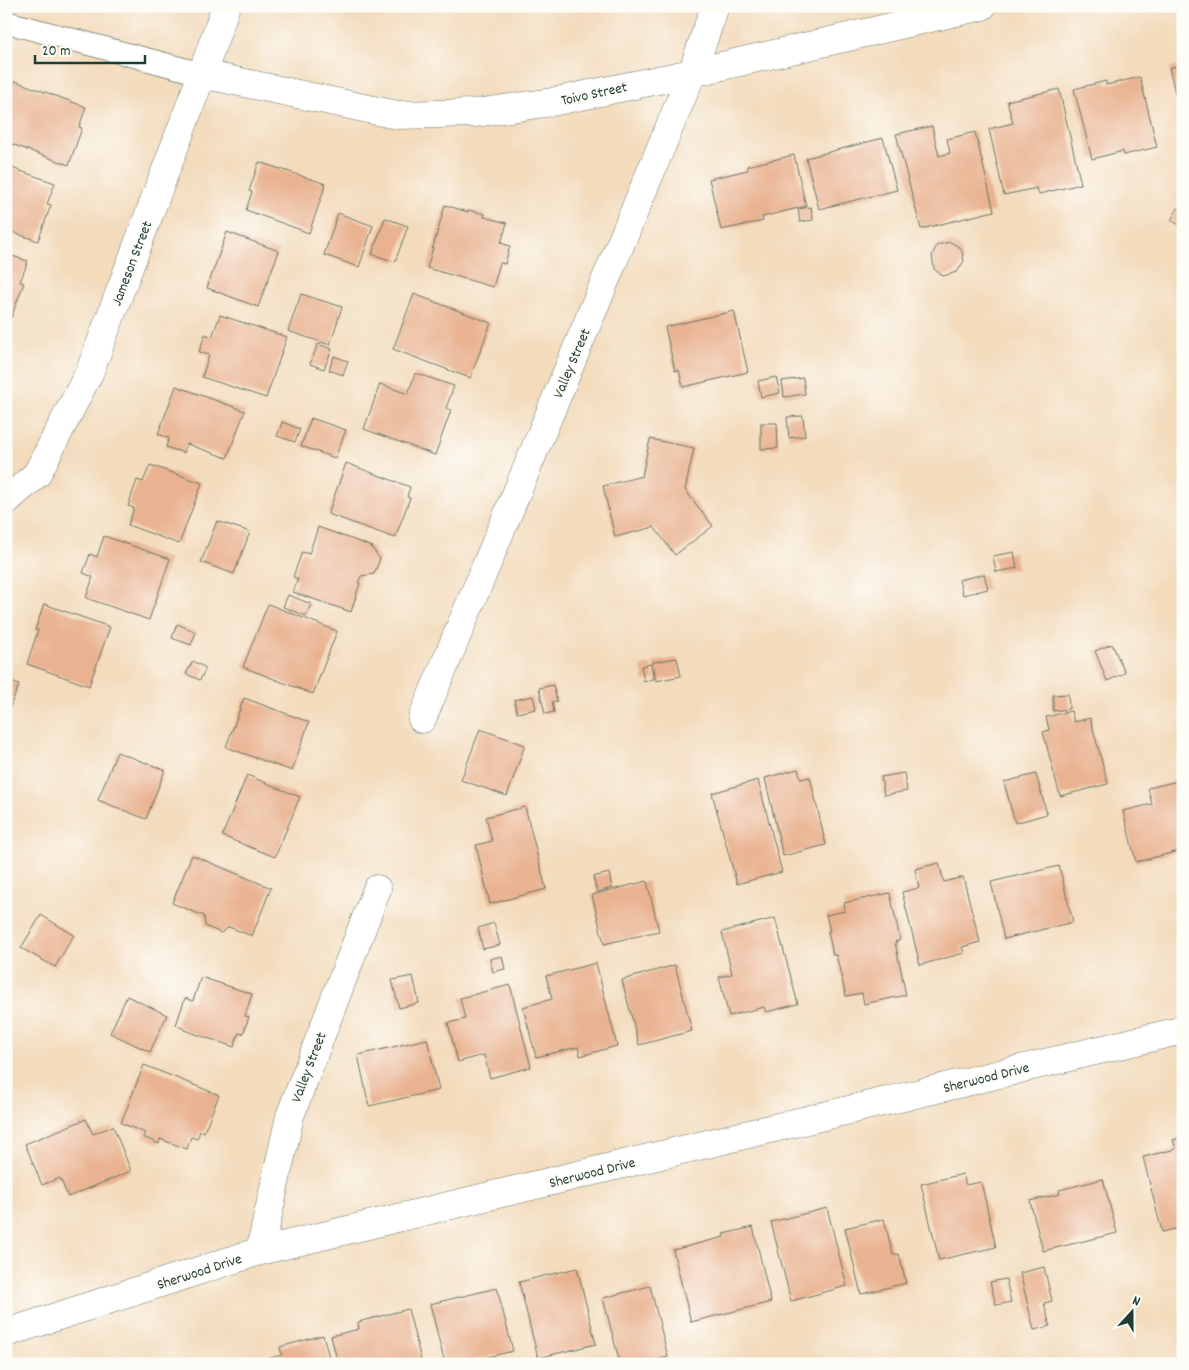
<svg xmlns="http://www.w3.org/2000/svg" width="1189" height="1370" font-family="Dekko,sans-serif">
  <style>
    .building { fill: #e9b290 }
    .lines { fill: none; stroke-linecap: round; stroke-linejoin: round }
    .service-casing { stroke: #697464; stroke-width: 24 }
    .minor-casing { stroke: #697464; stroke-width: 29 }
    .tertiary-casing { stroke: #697464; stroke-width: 29 }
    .service { stroke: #fff; stroke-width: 22 }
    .minor { stroke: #fff; stroke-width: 28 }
    .tertiary { stroke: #fff; stroke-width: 28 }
    .labels { text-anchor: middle; stroke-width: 4; stroke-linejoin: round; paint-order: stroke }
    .street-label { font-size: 15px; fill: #1f3d34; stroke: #fdfcf7 }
  </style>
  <rect width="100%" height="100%" fill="#fdfcf7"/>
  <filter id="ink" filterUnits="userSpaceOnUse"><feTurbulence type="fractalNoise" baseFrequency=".02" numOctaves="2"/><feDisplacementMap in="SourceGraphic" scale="10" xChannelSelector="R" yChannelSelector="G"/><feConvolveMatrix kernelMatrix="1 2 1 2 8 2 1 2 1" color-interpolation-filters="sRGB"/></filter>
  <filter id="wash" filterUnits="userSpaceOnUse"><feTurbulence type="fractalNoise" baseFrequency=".0096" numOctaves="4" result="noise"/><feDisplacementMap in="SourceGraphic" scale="20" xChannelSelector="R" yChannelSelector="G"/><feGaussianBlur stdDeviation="1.12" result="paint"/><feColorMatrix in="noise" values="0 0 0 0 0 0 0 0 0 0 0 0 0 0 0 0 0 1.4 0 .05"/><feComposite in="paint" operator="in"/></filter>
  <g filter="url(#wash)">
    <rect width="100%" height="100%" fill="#f3dbbc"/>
    <g id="blocks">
      <!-- building -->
      <path class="building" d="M1183 64V119L1182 120 1169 68Z
        M1140 77 1157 147 1124 155 1123 151 1092 159 1074 89 1106 81V85Z
        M15 81 86 107 79 127 82 128 69 165 6 142V105Z
        M1059 89 1081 184 1039 194 1037 188 1004 195 989 129 1013 123 1007 101Z
        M932 126 939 156 950 153 947 139 975 132 994 211 921 229 896 134Z
        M883 138 897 190 819 209 806 158Z
        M794 155 806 206 762 217 763 221 721 230 709 179 748 170 747 166Z
        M259 162 326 184 309 233 246 210 252 192 249 191Z
        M6 166 55 183 47 204 51 205 38 241 6 230Z
        M445 205 468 212V210L485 214 484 217 507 223 501 243 510 246 505 264 500 263 493 287 427 268Z
        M811 207 813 220 800 222 798 209Z
        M1179 207 1183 210V227L1171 220Z
        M338 213 373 226 359 267 324 255Z
        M385 218 408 226 395 262 372 254Z
        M227 232 279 251 258 307 207 288Z
        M950 242 961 248 964 261 957 272 943 276 934 269 932 255 937 245Z
        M6 254 28 261 20 282 24 283 11 318 6 317Z
        M301 294 342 307 330 345 288 331Z
        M414 294 491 323 470 378 393 349Z
        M734 311 748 372 683 387 679 370 675 371 665 327Z
        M220 315 287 337 266 398 202 377 209 355 199 352 205 334 212 337Z
        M318 344 332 349 324 369 310 364Z
        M334 356 348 361 343 375 329 370Z
        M415 373 454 386 446 408 451 410 435 455 364 429 380 384 408 394Z
        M776 377 780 393 761 397 758 381Z
        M803 378 805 394 784 397 782 381Z
        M176 386 245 411 227 458 187 444 184 453 166 447 169 438 158 434Z
        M803 416 805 436 789 438 787 417Z
        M311 418 346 430 335 458 301 446Z
        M282 422 300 429 295 442 277 436Z
        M761 423H777L778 448 761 449Z
        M650 439 694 448 685 490 713 526 675 555 654 527 615 537 603 486 642 476Z
        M346 463 410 487 407 497 410 498 395 538 328 514Z
        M150 465 202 483 179 544 128 525 134 508 128 506 137 480 143 482Z
        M217 521 250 532 234 574 201 562Z
        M318 527 373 547 372 548 380 559 374 574 361 576 358 583H360L351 612 293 592 298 579 293 577 302 552 309 554Z
        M104 536 170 559 149 620 86 598 93 577 83 573 90 554 97 557Z
        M1014 552 1017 568 996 572 993 556Z
        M984 574 988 589 963 595 959 580Z
        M288 595 311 604 306 616 283 607Z
        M44 604 110 627 89 686 27 664 38 630H35Z
        M268 604 337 631 313 694 243 667Z
        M177 624 196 632 191 645 172 638Z
        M1112 644 1125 673 1107 681 1095 651Z
        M677 658 681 676 656 681 653 662Z
        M193 661 206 668 200 680 186 674Z
        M651 664 654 679 644 681 641 666Z
        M6 680 19 685 6 716Z
        M553 685 557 701 552 702 554 712 545 714 539 688Z
        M1068 694 1069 709 1053 711V695Z
        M533 696 536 709 517 713 514 700Z
        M244 698 309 722 292 771 226 747Z
        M1071 711 1074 722 1090 718 1108 784 1060 796 1043 732 1049 730 1046 717Z
        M480 729 525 745 507 796 461 780Z
        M117 752 165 770 146 819 98 800Z
        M798 769 801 779 810 777 826 845 783 856 765 778Z
        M904 773 907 791 884 795 881 777Z
        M1036 774 1047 814 1015 823 1004 782Z
        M247 775 300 797 275 857 222 836Z
        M758 780 782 872 737 884 712 793Z
        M1182 780 1183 850 1136 862 1123 811 1152 804 1148 788Z
        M525 807 546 889 490 904 476 845 492 841 486 817Z
        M6 822 13 825 7 844H6Z
        M192 855 271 888 252 936 229 927 221 933 205 926 204 916 172 903Z
        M939 863 944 882 963 877 980 942 962 947 964 953 920 965 902 892 919 888 915 869Z
        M1059 866 1073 922 1004 939 991 882Z
        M609 873 612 888 597 892 593 877Z
        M647 881 659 931 604 944 592 895Z
        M890 893 900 940 895 942 906 995 864 1004 862 993 846 996 836 955H833L828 931H830L826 915 845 911 844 903Z
        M41 915 74 935 55 967 21 948Z
        M775 918 798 1004 766 1012 764 1007 729 1016 719 977 732 974 722 932Z
        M494 923 500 945 483 949 478 928Z
        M502 956 505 969 493 972 490 959Z
        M596 963 617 1046 580 1056 578 1047 536 1057 523 1007 552 999 546 976Z
        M675 965 692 1031 639 1045 622 980Z
        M413 976 419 1003 399 1008 392 980Z
        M201 977 252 994 245 1016 249 1017 243 1034 239 1033 234 1047 184 1030V1029L176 1025 185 998 193 1001Z
        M510 985 531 1067 490 1078 484 1055 458 1062 448 1023 465 1019 460 998Z
        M127 996 167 1015 150 1052 110 1033Z
        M427 1039 439 1090 369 1106 358 1055Z
        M144 1065 219 1095 204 1132 200 1131 197 1139 191 1137 187 1149 160 1139 159 1144 143 1137 145 1133 121 1123Z
        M86 1119 93 1134 113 1126 131 1171 68 1197 60 1178 42 1185 25 1144Z
        M1183 1137V1227L1162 1232 1143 1157 1176 1149 1173 1140Z
        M963 1174 966 1185 981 1182 996 1247 939 1260 921 1184Z
        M1103 1179 1117 1233 1043 1251 1030 1201 1060 1194 1059 1190Z
        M827 1208 847 1286 791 1301 771 1222Z
        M884 1219 893 1255 899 1254 906 1283 861 1294 845 1228Z
        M753 1227 771 1302 691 1322 673 1250 724 1237 723 1234Z
        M1044 1267 1052 1301 1044 1303 1050 1326 1034 1330 1020 1273Z
        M577 1268 596 1344 538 1358 519 1282Z
        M1006 1279 1011 1302 996 1305 990 1282Z
        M650 1286 668 1357 641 1364H620L603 1298Z
        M497 1288 513 1351 458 1364H445L430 1304Z
        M408 1309 422 1364H338L331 1336 359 1329 358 1322Z
        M323 1335 331 1364H264L263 1360 282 1355 280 1347Z"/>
    </g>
  </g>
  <g filter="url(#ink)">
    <use href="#blocks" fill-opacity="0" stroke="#697464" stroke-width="1"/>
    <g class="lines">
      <defs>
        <path id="service" d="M6 22 202 74"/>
        <path id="minor" d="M202 74 397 115 476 113 552 102 692 73 982 6
          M6 501 37 474 90 371 202 74 226 6
          M422 719 692 73 715 6
          M260 1251 290 1116 377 889"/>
        <path id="tertiary" d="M6 1333 260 1251 1183 1030"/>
      </defs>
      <!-- service casing -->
      <use href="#service" class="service-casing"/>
      <!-- minor casing -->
      <use href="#minor" class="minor-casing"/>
      <!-- tertiary casing -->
      <use href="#tertiary" class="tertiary-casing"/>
      <!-- service -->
      <use href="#service" class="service"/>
      <!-- minor -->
      <use href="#minor" class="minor"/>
      <!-- tertiary -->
      <use href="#tertiary" class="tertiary"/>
    </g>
  </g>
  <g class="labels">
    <!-- street labels -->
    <g class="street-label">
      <text transform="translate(594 93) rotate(-12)" y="5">Toivo Street</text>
      <text transform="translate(131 263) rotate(-69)" y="5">Jameson Street</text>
      <text transform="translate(571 363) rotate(-67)" y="5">Valley Street</text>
      <text transform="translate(308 1067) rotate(-69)" y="5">Valley Street</text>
      <text transform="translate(986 1077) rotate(-14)" y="5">Sherwood Drive</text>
      <text transform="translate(592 1172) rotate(-14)" y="5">Sherwood Drive</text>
      <text transform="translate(199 1271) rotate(-18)" y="5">Sherwood Drive</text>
    </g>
  </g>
  <!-- margin -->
  <rect width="1189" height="1370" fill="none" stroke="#fdfcf7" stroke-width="25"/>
  <!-- north arrow -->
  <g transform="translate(1132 1312) rotate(21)" stroke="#fdfcf7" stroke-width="4" paint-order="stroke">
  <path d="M0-4L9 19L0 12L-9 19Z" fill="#1f3d34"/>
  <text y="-8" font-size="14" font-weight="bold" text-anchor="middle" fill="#1f3d34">N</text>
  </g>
  <!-- scale -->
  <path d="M35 55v8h110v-8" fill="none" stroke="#1f3d34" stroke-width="2.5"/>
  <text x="42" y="55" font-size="15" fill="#1f3d34" stroke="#fdfcf7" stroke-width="4" paint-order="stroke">20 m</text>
</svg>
